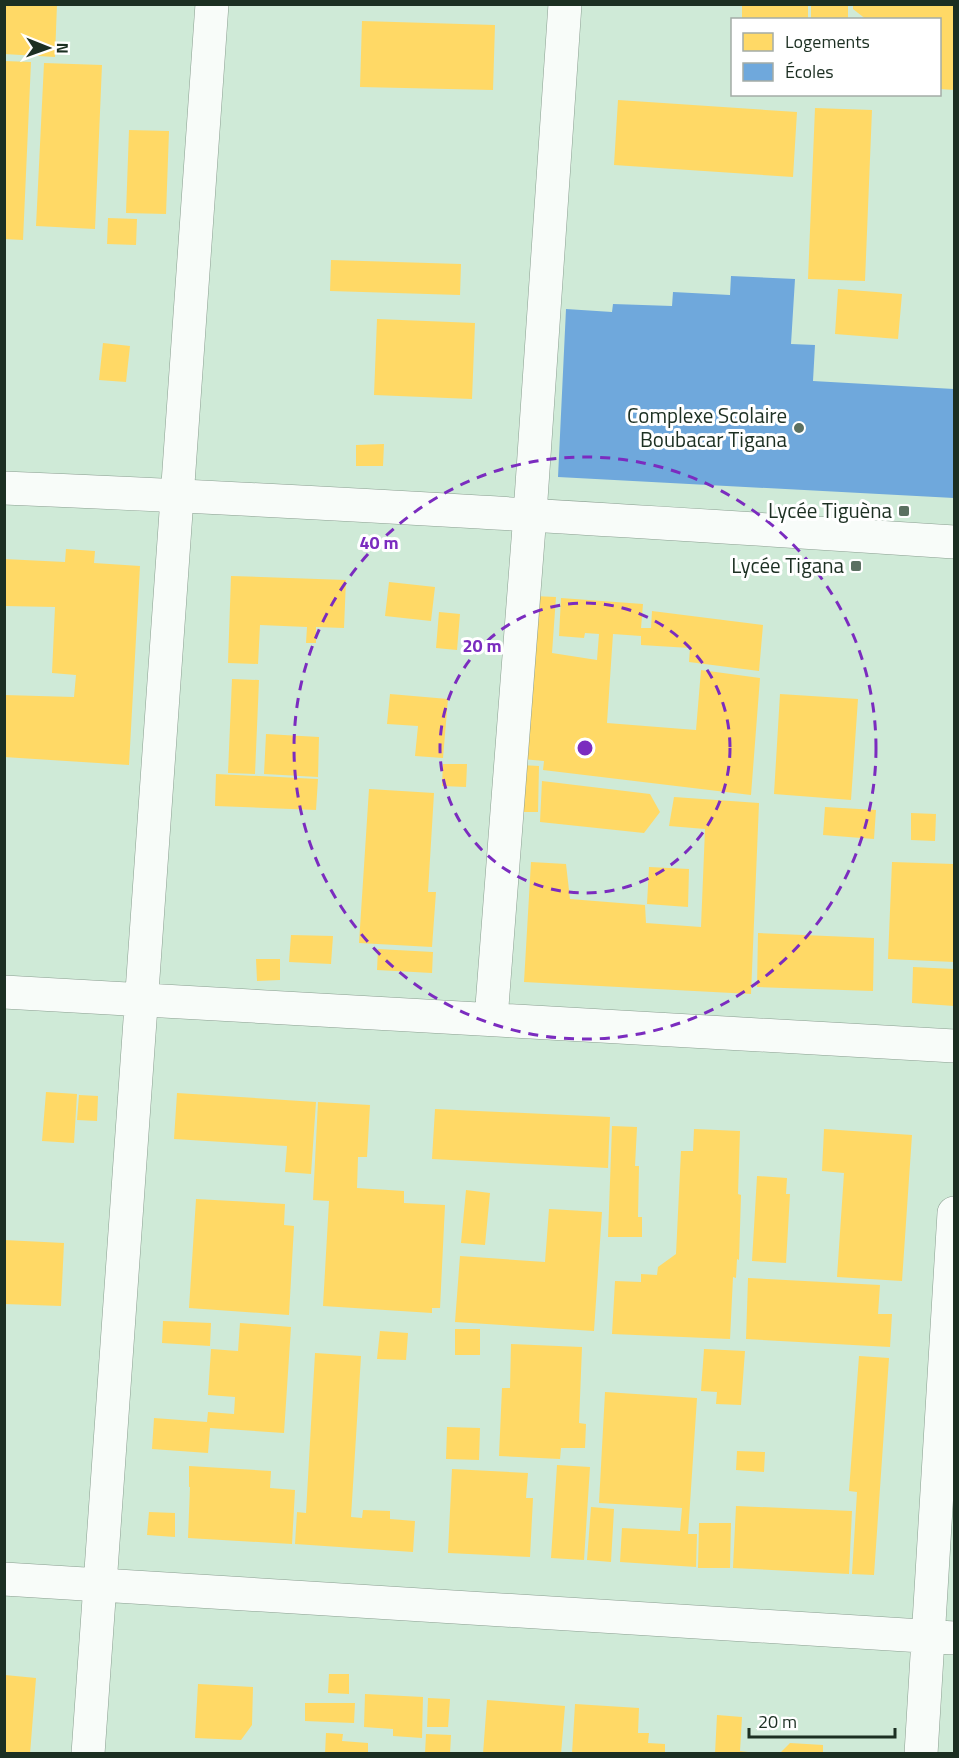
<svg xmlns="http://www.w3.org/2000/svg" width="959" height="1758" font-family="'Titillium Web',sans-serif">
  <style>
    .homes { fill: #ffd966 }
    .schools { fill: #6fa8dc }
    .lines { fill: none; stroke-linecap: round; stroke-linejoin: round }
    .minor-casing { stroke: #8a9e90; stroke-width: 34 }
    .major-casing { stroke: #8a9e90; stroke-width: 34 }
    .minor { stroke: #f8fcf9; stroke-width: 33 }
    .major { stroke: #f8fcf9; stroke-width: 33 }
    .ring { fill: none; stroke: #7b2cbf; stroke-width: 3; stroke-dasharray: 10 8 }
    .poi-dot { fill: #5b7061; stroke: #fff; stroke-width: 2 }
    .labels { text-anchor: middle; stroke-width: 6; stroke-linejoin: round; paint-order: stroke }
    .poi-label { font-size: 21px; fill: #1c2f22; stroke: #fff; text-anchor: end }
    .centre { fill: #7b2cbf; stroke: #fff; stroke-width: 3 }
    .ring-label { font-size: 18px; text-anchor: middle; font-weight: bold; fill: #7b2cbf; stroke: #fff; stroke-width: 6; stroke-linejoin: round; paint-order: stroke }
  </style>
  <rect width="100%" height="100%" fill="#cfead7"/>
  <!-- homes -->
  <path class="homes" d="M4 4H57L55 57 4 54Z
    M742 4H808V20H742Z
    M811 4H848V20H811Z
    M853 4H954V90L940 89V20H867L853 9Z
    M362 21 495 25 493 90 360 87Z
    M4 61 31 62 23 240 4 239Z
    M44 63 102 65 95 229 36 226Z
    M618 100 797 112 793 177 614 165Z
    M815 108 872 110 865 281 808 279Z
    M129 130 169 131 166 214 126 213Z
    M108 218 137 219 136 245 107 244Z
    M331 260 461 264 460 295 330 291Z
    M838 289 902 294 898 339 835 334Z
    M377 319 475 323 472 399 374 395Z
    M103 343 130 346 126 382 99 380Z
    M384 444 383 466H356V445Z
    M66 549 95 551 94 563 140 566 129 765 4 757V695L74 697 76 675 52 673 55 607 4 606V559L65 562Z
    M231 576 346 580 344 628 316 627V643H306L307 627 260 625 258 664 228 663Z
    M389 582 435 587 431 621 385 616Z
    M534 596 556 597 552 653 597 660 599 634 585 633 584 638 559 636 561 598 643 604 641 628H651L652 611 763 625 759 671 689 662 690 648 641 645V636L613 634 607 723 696 730 701 670 760 678 751 795 543 770 544 761 522 759Z
    M439 612 460 614 457 650 436 648Z
    M232 679 259 680 255 774 228 773Z
    M390 694 448 699 443 758 415 756 418 726 387 724Z
    M780 694 858 699 851 800 774 794Z
    M266 734 319 737 318 777 264 774Z
    M443 764H467L466 787 442 786Z
    M521 765 539 766 538 812H520Z
    M216 774 318 779 316 810 215 806Z
    M542 781 650 794 660 812 644 833 540 822Z
    M369 789 434 793 428 892H436L432 947 359 943Z
    M674 797 759 803 751 994 524 982 531 862 566 864 570 899 645 905 646 923 701 927 705 829 669 826Z
    M825 807 876 810 874 839 823 835Z
    M911 813 936 814 935 841 911 840Z
    M892 862 954 864V962L888 959Z
    M649 867 689 869 688 907 647 904Z
    M758 933 874 938 873 991 757 987Z
    M291 935 333 936 331 964 289 962Z
    M378 949 433 952 432 973 377 970Z
    M256 959H280V980L257 981Z
    M913 967 954 969V1006L912 1003Z
    M46 1092 77 1094 74 1143 42 1141Z
    M177 1093 316 1102 311 1174 285 1172 287 1146 174 1139Z
    M79 1095 98 1096 97 1121 77 1120Z
    M318 1102 370 1105 367 1157H358L357 1188 404 1191V1203L445 1205 440 1308H432V1313L323 1306 329 1201 313 1200Z
    M435 1109 610 1117 608 1168 432 1159Z
    M612 1126 637 1127 635 1166H639L638 1217H642V1237H608Z
    M694 1129 740 1131 738 1194 741 1195 739 1260 737 1259 736 1278 733 1277 730 1339 612 1334 615 1281 641 1282V1274L657 1275 658 1267 676 1254 681 1151H693Z
    M824 1129 912 1135 902 1281 837 1277 844 1173 822 1171Z
    M757 1176 787 1178 786 1194H790L786 1263 752 1261Z
    M466 1190 490 1193 485 1245 461 1243Z
    M196 1199 285 1204 284 1225 294 1226 289 1315 189 1308Z
    M549 1209 602 1212 594 1331 455 1322 460 1256 545 1262Z
    M4 1240 64 1243 61 1306 4 1304Z
    M748 1278 880 1285 878 1314H892L890 1347 746 1339Z
    M163 1321 211 1323 210 1346 162 1343Z
    M240 1323 291 1327 284 1433 210 1428 208 1453 152 1449 154 1418 207 1422 208 1412 234 1414 235 1397 208 1395 211 1349 238 1351Z
    M455 1329H480V1355H455Z
    M380 1331 408 1333 406 1360 377 1359Z
    M511 1344 582 1347 579 1423 586 1424 585 1448H561L560 1459 499 1456 502 1388H510Z
    M704 1349 745 1351 741 1405 716 1404 717 1392 701 1391Z
    M315 1353 361 1356 351 1517 362 1518 363 1510 390 1511V1519L415 1521 413 1552 295 1544 297 1512 306 1513Z
    M859 1356 889 1358 874 1575 852 1574 857 1492 849 1491Z
    M605 1392 697 1398 688 1534H697L696 1567 620 1562 622 1528 680 1531 682 1508 599 1503Z
    M447 1427 480 1428 479 1460 446 1459Z
    M737 1451 765 1452 764 1472 736 1470Z
    M557 1465 590 1467 584 1560 551 1558Z
    M189 1466 271 1471 270 1488 295 1490 292 1544 188 1538 190 1487H189Z
    M452 1469 528 1473 526 1498H533L530 1557 448 1553Z
    M736 1506 852 1511 849 1574 733 1568Z
    M591 1507 614 1509 611 1562 587 1560Z
    M149 1512 175 1513V1537L147 1535Z
    M699 1523H731L730 1568H698Z
    M329 1674H349V1694L328 1693Z
    M5 1675 36 1678 30 1754H5Z
    M198 1684 253 1687 252 1725 241 1740 195 1738Z
    M365 1694 423 1697 422 1738 393 1736V1729L364 1727Z
    M428 1698 450 1699 448 1727H427Z
    M487 1700 565 1706 561 1754H483Z
    M305 1703H355L354 1723 305 1721Z
    M575 1704 639 1708 638 1733H649L648 1743 665 1744V1754H572Z
    M717 1715 742 1717 740 1751 748 1752V1754H715Z
    M326 1733 343 1734 342 1741 368 1743V1754H325Z
    M426 1734 451 1735 450 1754H425Z
    M790 1743 823 1745V1754H779Z"/>
  <!-- schools -->
  <path class="schools" d="M731 276 795 279 791 344 815 345 813 381 954 389V498L558 477 566 309 612 312 613 304 672 306 673 292 730 295Z"/>
  <g class="lines">
    <defs>
      <path id="minor" d="M4 992 954 1046
        M491 1019 530 514 565 4
        M4 1579 954 1638
        M88 1754 212 4
        M921 1754 954 1213"/>
      <path id="major" d="M4 488C321 501 638 521 954 542"/>
    </defs>
    <!-- minor casing -->
    <use href="#minor" class="minor-casing"/>
    <!-- major casing -->
    <use href="#major" class="major-casing"/>
    <!-- minor -->
    <use href="#minor" class="minor"/>
    <!-- major -->
    <use href="#major" class="major"/>
  </g>
  <!-- distance rings -->
  <g class="ring">
    <circle cx="585" cy="748" r="145"/>
    <circle cx="585" cy="748" r="291"/>
  </g>
  <!-- markers -->
  <g class="poi-dot">
    <circle cx="799" cy="428" r="6"/>
    <rect x="898" y="505" width="12" height="12" rx="3"/>
    <rect x="850" y="560" width="12" height="12" rx="3"/>
  </g>
  <g class="labels">
    <!-- poi labels -->
    <g class="poi-label">
      <text x="787" y="423">Complexe Scolaire<tspan x="787" dy="24">Boubacar Tigana</tspan></text>
      <text x="892" y="518">Lycée Tiguèna</text>
      <text x="844" y="573">Lycée Tigana</text>
    </g>
  </g>
  <circle cx="585" cy="748" r="9" class="centre"/>
  <g class="ring-label">
    <text x="379" y="549">40 m</text>
    <text x="482" y="652">20 m</text>
  </g>
  <!-- border -->
  <rect width="959" height="1758" fill="none" stroke="#1c2f22" stroke-width="12"/>
  <!-- legend -->
  <rect x="731" y="18" width="210" height="78" fill="#ffffff" stroke="#a4aca7" stroke-width="1.5"/>
  <rect x="743" y="33" width="30" height="18" fill="#ffd966" stroke="#a4aca7" stroke-width="1.5"/>
  <text x="785" y="48" font-size="18" fill="#1c2f22">Logements</text>
  <rect x="743" y="63" width="30" height="18" fill="#6fa8dc" stroke="#a4aca7" stroke-width="1.5"/>
  <text x="785" y="78" font-size="18" fill="#1c2f22">Écoles</text>
  <!-- north arrow -->
  <g transform="translate(48 48) rotate(91)" stroke="#ffffff" stroke-width="4.5" paint-order="stroke">
  <path d="M0-4.5L10 22L0 15L-10 22Z" fill="#1c2f22"/>
  <text y="-9" font-size="16" font-weight="bold" text-anchor="middle" fill="#1c2f22">N</text>
  </g>
  <!-- scale -->
  <path d="M749 1728v9h146v-9" fill="none" stroke="#1c2f22" stroke-width="3"/>
  <text x="758" y="1728" font-size="18" fill="#1c2f22" stroke="#ffffff" stroke-width="4.5" paint-order="stroke">20 m</text>
</svg>
